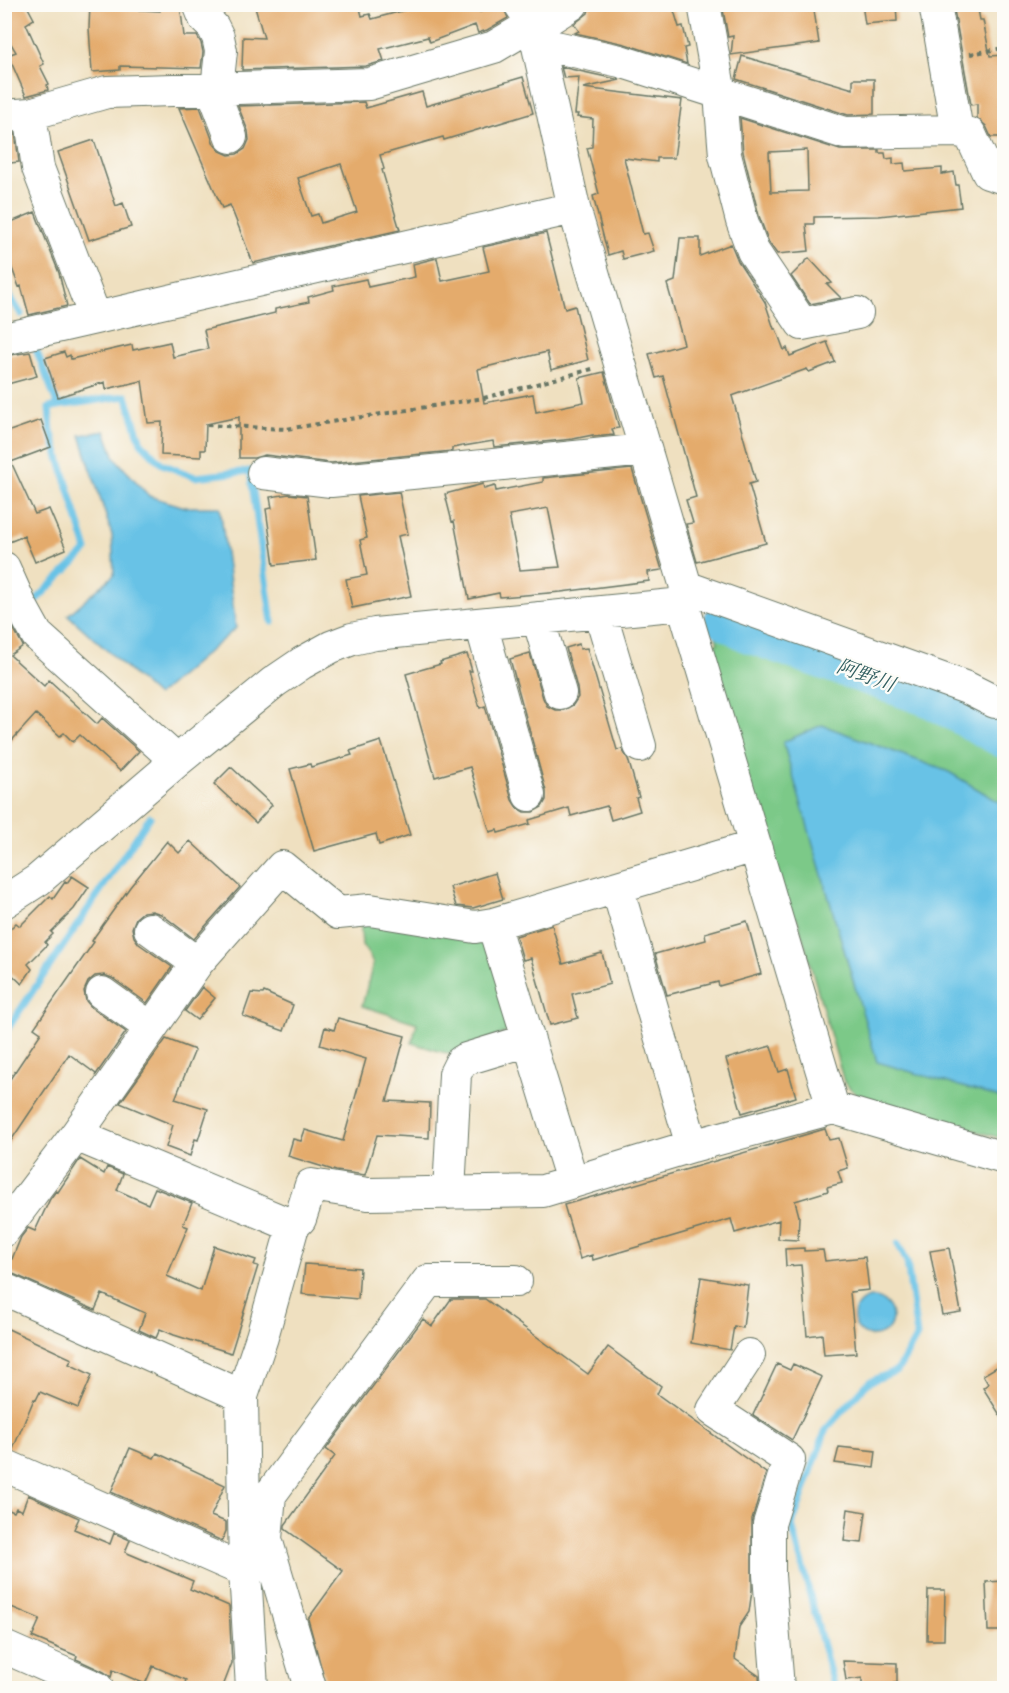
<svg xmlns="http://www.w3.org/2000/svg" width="1009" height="1693" font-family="Alegreya,'Noto Serif JP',serif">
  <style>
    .green { fill: #7cc988; stroke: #4e835e; stroke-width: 1.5 }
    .water { fill: #68c2e6; stroke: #44808d; stroke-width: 1.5 }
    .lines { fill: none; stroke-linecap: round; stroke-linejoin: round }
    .stream { stroke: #68c2e6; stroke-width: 7 }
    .river { stroke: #68c2e6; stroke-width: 39 }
    .building { fill: #e4ab6c; fill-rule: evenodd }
    .minor-casing { stroke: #687665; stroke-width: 34 }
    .path { stroke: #687665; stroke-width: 4; stroke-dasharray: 4.5 4.5; stroke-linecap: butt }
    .minor { stroke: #fff; stroke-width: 32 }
    .labels { text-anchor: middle; stroke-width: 4.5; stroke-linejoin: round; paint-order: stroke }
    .water-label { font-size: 20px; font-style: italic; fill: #315e60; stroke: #fdfcf7 }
  </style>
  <rect width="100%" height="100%" fill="#fdfcf7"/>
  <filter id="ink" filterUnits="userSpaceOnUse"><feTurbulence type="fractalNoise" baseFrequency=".0167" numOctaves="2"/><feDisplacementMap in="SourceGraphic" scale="12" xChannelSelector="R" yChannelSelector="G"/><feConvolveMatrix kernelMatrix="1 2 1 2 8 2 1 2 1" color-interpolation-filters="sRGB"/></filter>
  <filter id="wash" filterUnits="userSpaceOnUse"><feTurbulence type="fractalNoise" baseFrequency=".008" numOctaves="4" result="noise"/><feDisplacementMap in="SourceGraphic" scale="24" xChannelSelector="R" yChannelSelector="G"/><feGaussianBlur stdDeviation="1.35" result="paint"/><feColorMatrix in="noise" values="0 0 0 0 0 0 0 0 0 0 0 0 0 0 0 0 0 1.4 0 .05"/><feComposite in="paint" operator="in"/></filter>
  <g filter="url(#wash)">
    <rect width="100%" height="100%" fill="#efe0c0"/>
    <!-- green -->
    <path class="green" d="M715 634 937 711 1004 752V1139L859 1097 844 1082 797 918 785 919 704 647 718 643Z
      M360 917 484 938 518 1027 454 1054 442 1052 412 1043 417 1023 362 1006 373 964 369 955 362 945Z"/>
    <!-- water -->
    <path class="water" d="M105 431 115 458 149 496 185 507H220L236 628 157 696 68 615 114 575 112 535 80 435Z
      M822 725 949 772 1004 805V1099L877 1062 783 742Z
      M854 1317a19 19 0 1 1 38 0a19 19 0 1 1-38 0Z"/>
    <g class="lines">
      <!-- stream -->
      <path class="stream" d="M4 287 21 314
        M35 347 58 406 126 396 141 443 162 464 195 477 250 471 272 622
        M31 605 87 550 51 431 49 408 58 406
        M4 623 12 619
        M4 1034 150 817
        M834 1688 792 1525 826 1429 869 1382 898 1370 917 1336 907 1262 898 1244"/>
      <!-- river -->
      <path class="river" d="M724 619 750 634 930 698 1004 739"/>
    </g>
    <g id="blocks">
      <!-- building -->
      <path class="building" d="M4 4H26L34 19 26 24 44 64 40 66 49 84 47 85 48 90 26 96 8 55 16 52 4 32Z
        M90 4 121 5V9L160 11 159 4H180L184 36H197L201 43 203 52 201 68 120 66V70L92 72 89 28Z
        M254 4H359L362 16 370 14 372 19 428 4H477L480 12 502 4 508 18 487 30 478 33 475 25 430 42 428 37 380 49 384 61 366 66 242 70 243 37 264 38Z
        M590 4H672L679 27 683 26 688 47 684 48 687 64 625 44 575 33 579 31 574 24 588 13Z
        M722 4H813L819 43 731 55 733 36 728 37Z
        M862 4H896L897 21 865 24Z
        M953 4H977L980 20H983L990 56 1005 55V137H991L986 126 977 118V104L971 105Z
        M742 56 853 89V79H874V114L848 115 736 79Z
        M561 67 620 80 583 88 682 100 674 158H657V162L624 158 643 234 648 233 654 251 623 259 621 251 608 255 593 196 599 194 587 148 592 147 593 119 577 117 578 114H575L579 77 564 78Z
        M523 77 533 113 444 140 443 137 380 155 384 169 382 170 400 230 253 263 230 205 222 208 179 108 200 107 214 144 220 151 229 155 237 154 245 149 249 140 248 131 238 106 364 102 366 108 422 92 426 106ZM341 164 357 212 321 223 318 214 311 216 298 178Z
        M740 118 840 150H879V153H885L886 159 893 158V164L904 163 905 171 942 168V174L954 172 956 185H958L961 207 879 216 814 217V224H806L809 251 777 254 769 243 759 216 743 152ZM807 150 808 191 771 192 769 152Z
        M15 133 19 162 10 163 4 134Z
        M94 140 116 206 123 203 131 227 89 240 58 152Z
        M35 212 59 273 67 306 29 315 21 286 19 287 10 263 4 265V225Z
        M546 233 565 309 575 306 588 360 551 370 547 352 478 369 484 403 533 394 536 412 584 402 579 378 604 372 619 428 612 429 614 435 593 437V435L573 439 494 447 493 441 452 448V451L331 463 265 455 254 458H239V417L206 424 205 450H201V457L161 455 162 422 148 423 142 381 106 389 105 382 58 397 45 358 64 352 66 357 70 355 71 359 132 345 133 350 170 342 173 357 208 349 204 330 275 313V309L309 302 308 297 334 290 333 286 366 279 368 287 415 277 413 264 437 258 442 281 489 271 483 247Z
        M680 238H700V256L731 244 738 261 765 302 774 329H776L784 350 787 348 790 356 827 342 835 362 809 372 807 369 732 396 756 482 749 484 766 543 697 562 686 524 693 523 686 500 696 497 663 376 656 378 649 354 684 344 667 284 675 281Z
        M809 258 832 283 827 284 841 298 810 304 791 276Z
        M30 352 37 376 4 385V356Z
        M41 420 51 447 11 462 35 514 49 509 66 549 35 562 24 536 9 542 4 532V433Z
        M632 469 662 570 648 572 649 581 561 592 500 597 499 593 469 599 454 521 452 522 445 494 483 484 484 489 495 486 496 491 543 482V478ZM548 508 560 567 520 570 509 515Z
        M399 492 408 534 398 536 411 596 352 608 346 579 367 575 360 540 367 538 358 496Z
        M289 494 307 496 316 560 274 565 266 509 272 508 270 497Z
        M11 624 23 646 10 655 44 686 49 680 97 724 102 718 139 751 120 771 80 735 73 742 64 733 60 736 36 714 4 749V628Z
        M579 644 580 649 587 648 617 750 622 749 628 759 639 797 636 798 640 811 611 820 607 806 571 816 569 808 529 820 530 824 498 833 497 830 490 832 470 767 435 777 406 674 441 664 440 662 467 654 472 671H469L480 708 485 706 512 800 517 808 524 812H533L542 807 546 800V791L510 659 530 653 543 698 547 706 555 710H564L573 705 578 697 577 688 566 648Z
        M381 741 410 835 379 845 376 834 314 851 290 769 310 764 311 767 352 755 350 751Z
        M231 767 272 805 256 823 214 784Z
        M167 841 179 853 190 841 240 887 194 939 161 914 152 911 143 912 136 918 132 928 134 937 139 944 172 967 147 1003 112 978 104 975 95 976 88 982 84 991 86 1001 92 1008 126 1032 95 1076 96 1074 69 1054 4 1151V1088L41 1033 34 1028 94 942 92 941 95 936 130 887Z
        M495 873 503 899 473 908 456 906 450 887Z
        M72 876 89 887 74 909 51 932 53 934 45 942 47 945 28 964 32 969 22 984 4 967V935L16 923 20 926 50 896 53 899 65 882 67 883Z
        M747 921 761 974 719 986 718 982 667 995 655 954 706 940 705 933Z
        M552 925 563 964 602 953 610 984 572 994 578 1018 550 1025 531 958 523 960 516 936Z
        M202 987 215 998 197 1020 185 1011Z
        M264 992 293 1005 284 1031 243 1016 251 993 263 994Z
        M338 1018 405 1036 387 1101 430 1103 429 1138 377 1135 365 1175 336 1171 288 1156 293 1139 301 1141 305 1130 343 1141 366 1059 320 1045 325 1027 334 1030Z
        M166 1039 195 1050 175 1099 208 1109 198 1140 195 1139 190 1156 166 1147 173 1125 120 1103Z
        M771 1046 779 1072 788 1069 796 1097 742 1113 726 1059Z
        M825 1129 829 1140 839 1138 848 1168 838 1171 842 1183 827 1187 828 1191 795 1201 799 1216 798 1240 778 1239 779 1220 735 1233 731 1219 593 1260 592 1255 580 1259 564 1205Z
        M80 1159 104 1174 107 1167 123 1174 117 1190 148 1204 155 1188 192 1203 183 1225 188 1227 167 1276 201 1291 214 1246 256 1260 254 1265 258 1266 231 1353 174 1335 160 1329 156 1338 139 1330 145 1313 102 1294 95 1310 11 1273 4 1271V1255L12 1259 21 1237 28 1228 35 1231 50 1199 56 1191 58 1192Z
        M804 1248V1251L823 1250 825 1261 865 1257 869 1290 850 1292 856 1353 824 1355 822 1334 807 1336 801 1265 786 1266 785 1249Z
        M949 1248 961 1312 942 1315 930 1251Z
        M305 1264 360 1268 358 1299 302 1294Z
        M701 1277 748 1285 743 1328 734 1326 730 1350 691 1343Z
        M451 1299H485L588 1374 608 1347 661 1386 657 1394 766 1473 752 1519V1590L749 1612 739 1627 735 1659 759 1676 760 1689H327L308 1619 343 1571 285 1529V1525L335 1456 326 1449 423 1319 432 1326Z
        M4 1327 72 1359 69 1364 92 1375 78 1408 40 1392 36 1400 34 1399 13 1449 4 1447Z
        M1005 1362V1423L983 1388 988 1384 983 1375Z
        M777 1364 790 1370 793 1364 822 1377 792 1440 753 1415Z
        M839 1447 876 1451 874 1468 835 1463Z
        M130 1448 154 1458 157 1453 225 1485 211 1516 226 1522V1531L222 1541 111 1492Z
        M28 1495 79 1518 74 1529 110 1544 114 1533 130 1540 125 1552 193 1581 190 1589 229 1606 232 1663 222 1689H183L186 1680 153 1666 145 1684 113 1670 111 1677 104 1672 76 1659 77 1656 32 1637 40 1619 4 1604V1508L14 1512 16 1508 22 1511Z
        M848 1509 866 1512 862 1543 844 1541Z
        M1005 1581V1631H988L986 1582Z
        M928 1590H945L944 1640H927Z
        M843 1661 897 1663V1683H894V1689H862V1678L846 1680Z"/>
    </g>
  </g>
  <g filter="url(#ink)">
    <use href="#blocks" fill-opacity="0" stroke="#687665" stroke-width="1.5"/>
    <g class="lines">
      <defs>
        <path id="minor" d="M199 4 205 19 213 27 218 37 221 51 216 98 231 137
          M520 4 533 24 574 208 686 587 683 604 833 1108 1004 1158
          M704 4 720 94 725 155 742 221 753 251 802 324 857 313
          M935 4 957 131
          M537 43 620 61 845 133 957 131 970 134 988 173 1004 178
          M30 114 38 168 95 317
          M4 116 30 114 107 92 369 84 494 47 533 24 550 18 572 4
          M4 339 574 208
          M263 473 331 481 645 450
          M4 568 21 606 37 635 177 761
          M686 587 967 688 995 702 1004 700
          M600 612 640 746
          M538 618 560 693
          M481 624 529 795
          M617 887 692 1146
          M4 902 38 880 177 761 274 682 302 663 331 647 352 639 375 634 683 604
          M493 924 572 1181
          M150 929 197 963
          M102 993 151 1028
          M76 1135 293 1226 262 1337 242 1396 245 1571 252 1688
          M449 1193 455 1074 461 1062 466 1059 529 1040
          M293 1226 300 1219 311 1185 368 1194 543 1191 692 1146 833 1108
          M4 1230 76 1135 197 963 282 867 338 913 370 910 475 927 493 924 755 846
          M4 1289 242 1396
          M749 1355 713 1410 789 1460 769 1524V1575L778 1688
          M4 1465 245 1571
          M4 1647 97 1688
          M310 1688 266 1539 270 1495 428 1281H516"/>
      </defs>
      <!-- minor casing -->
      <use href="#minor" class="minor-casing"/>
      <!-- path -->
      <path class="path" d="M970 54 1004 48
        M207 425 286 429 484 398 596 368"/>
      <!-- minor -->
      <use href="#minor" class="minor"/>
    </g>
  </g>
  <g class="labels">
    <!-- water labels -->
    <g class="water-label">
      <text transform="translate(866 675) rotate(20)" y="7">阿野川</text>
    </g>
  </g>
  <!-- margin -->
  <rect width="1009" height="1693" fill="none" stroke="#fdfcf7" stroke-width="24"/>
</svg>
